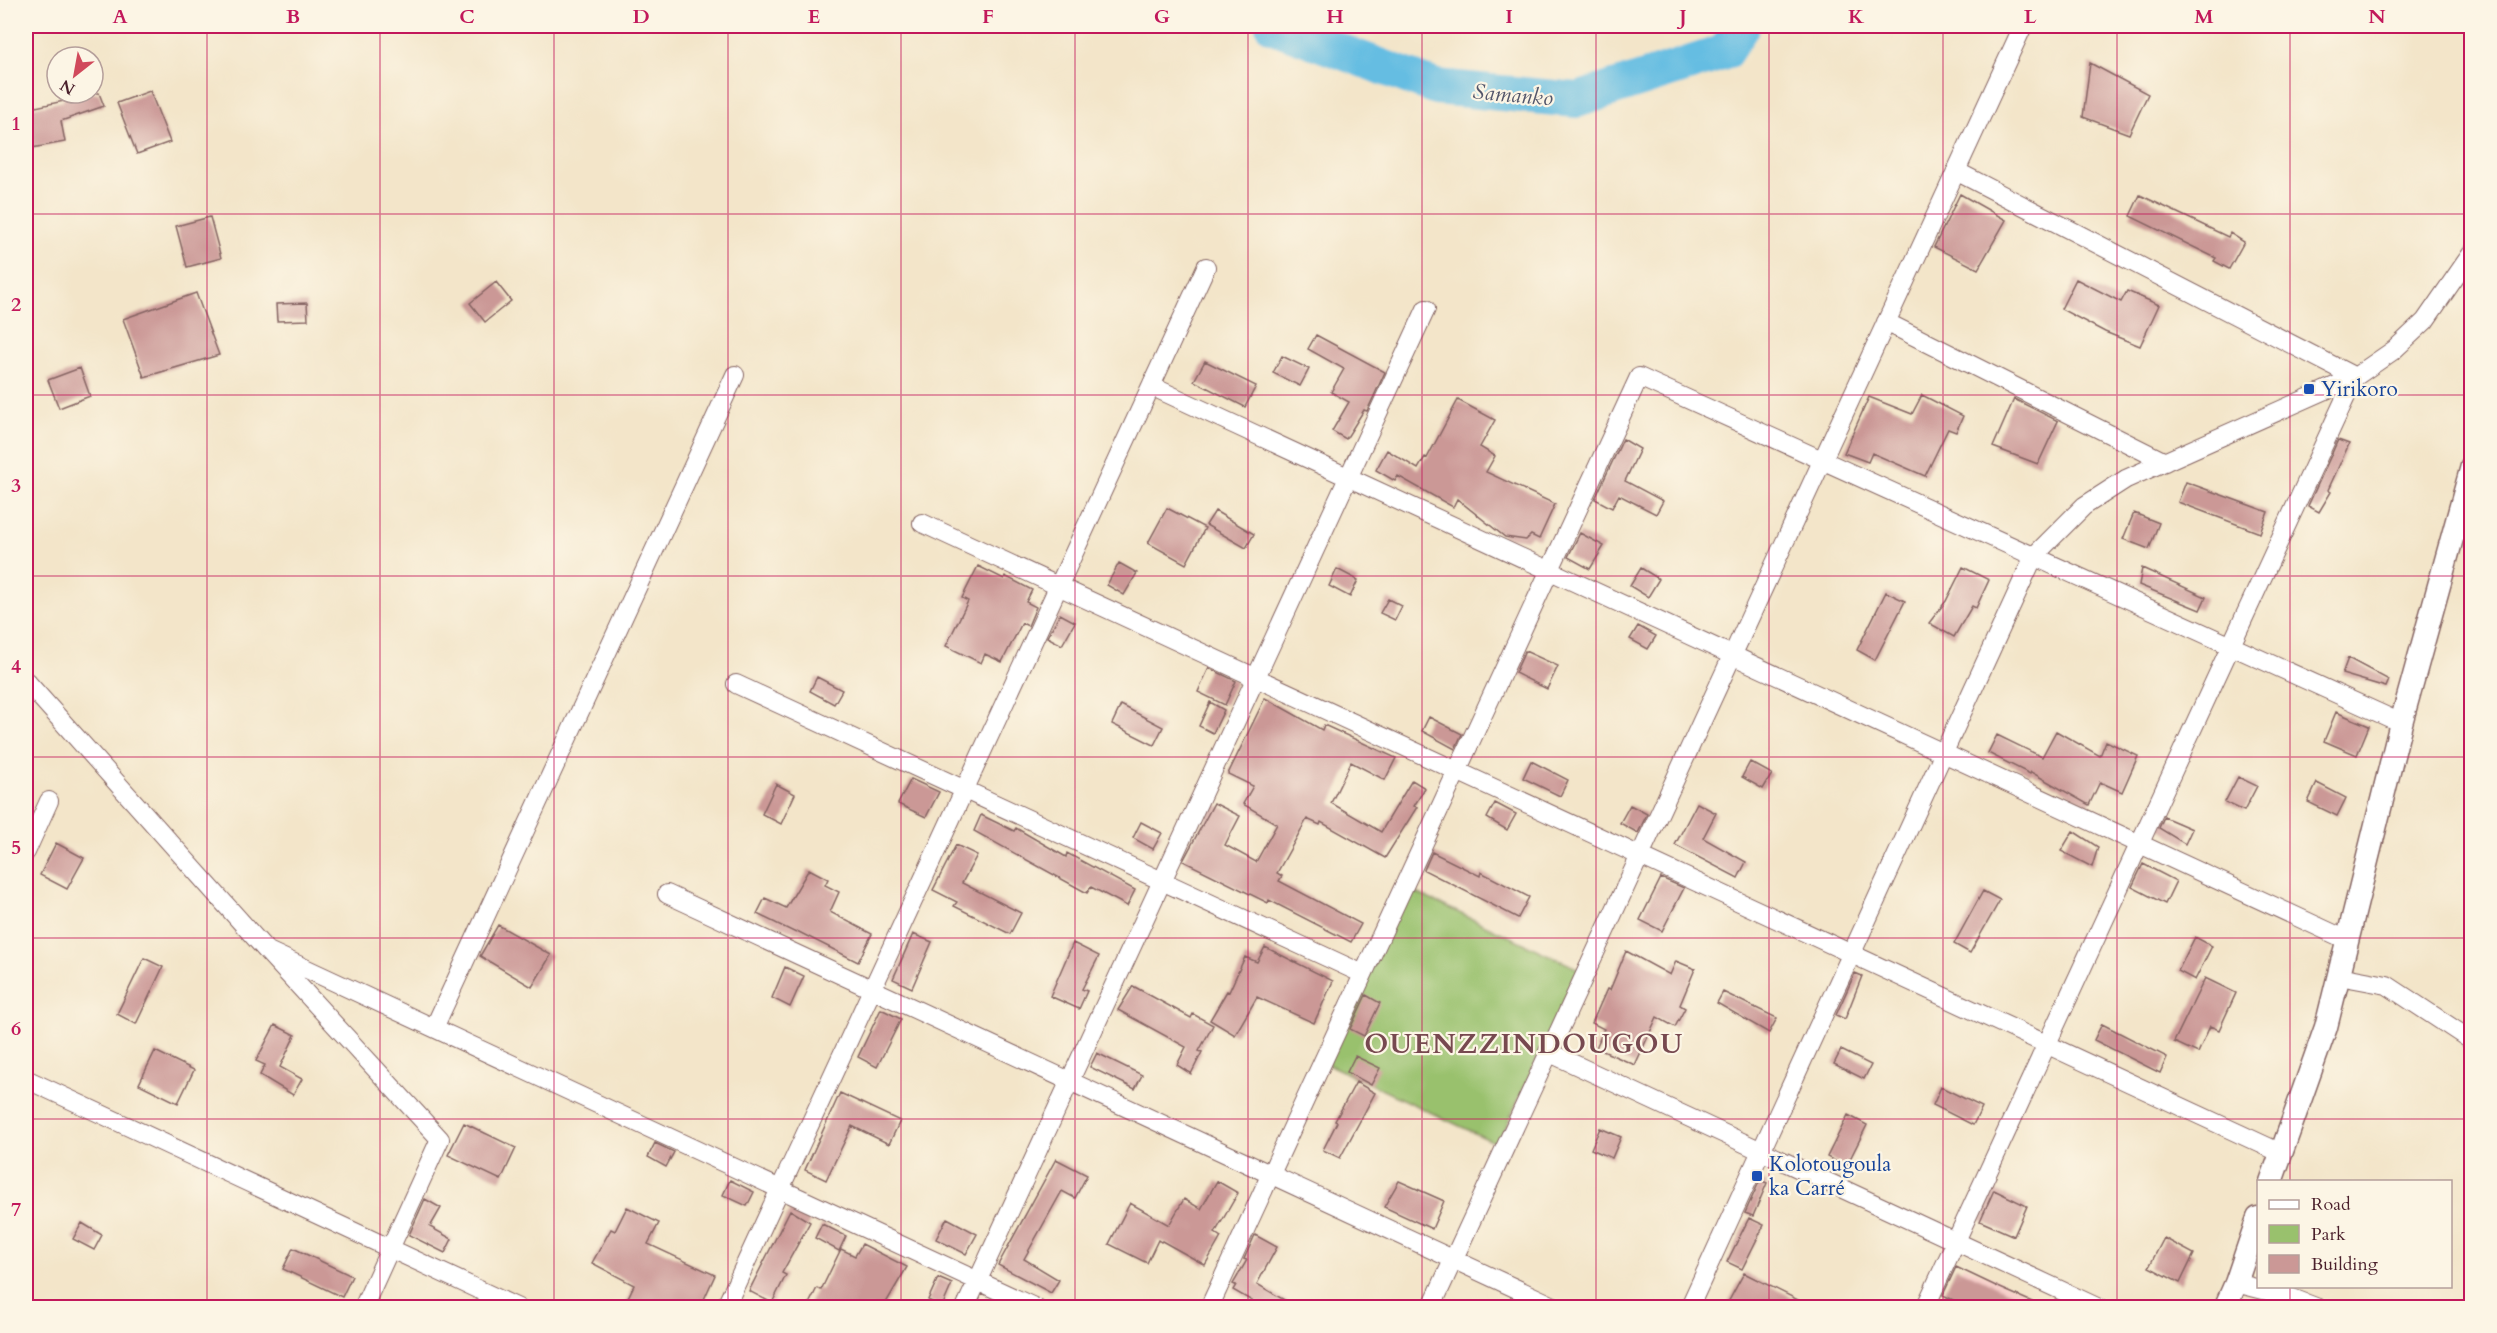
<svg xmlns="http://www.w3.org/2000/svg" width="2497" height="1333" font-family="Cardo,serif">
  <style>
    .built { fill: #f7d0cb }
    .green { fill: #99c16d; stroke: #72704c; stroke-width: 1.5 }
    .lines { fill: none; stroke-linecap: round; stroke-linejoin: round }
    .river { stroke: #65bde2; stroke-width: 36 }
    .building { fill: #cb9896 }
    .minor-casing { stroke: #856462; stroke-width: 20 }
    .tertiary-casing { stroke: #856462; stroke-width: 25 }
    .minor { stroke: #fff; stroke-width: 18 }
    .tertiary { stroke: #fff; stroke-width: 22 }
    .grid { fill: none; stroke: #c2185b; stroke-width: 1.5; stroke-opacity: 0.55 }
    .transit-dot { fill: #1a4fb4; stroke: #fcf5e5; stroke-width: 2 }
    .labels { text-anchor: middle; stroke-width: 4.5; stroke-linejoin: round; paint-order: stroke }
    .transit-label { font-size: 21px; fill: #164399; stroke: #fcf5e5; text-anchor: start }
    .water-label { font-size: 22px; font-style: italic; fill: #53566b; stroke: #fcf5e5 }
    .district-label { font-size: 27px; font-weight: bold; letter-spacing: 1.5px; fill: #774950; stroke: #fcf5e5 }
    .neatline { fill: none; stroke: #c2185b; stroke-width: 2 }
    .grid-label { font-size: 20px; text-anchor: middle; font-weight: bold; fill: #c2185b }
  </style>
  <rect width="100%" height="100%" fill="#fcf5e5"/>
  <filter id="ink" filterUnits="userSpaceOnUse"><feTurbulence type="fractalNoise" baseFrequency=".0167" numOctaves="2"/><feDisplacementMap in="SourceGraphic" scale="12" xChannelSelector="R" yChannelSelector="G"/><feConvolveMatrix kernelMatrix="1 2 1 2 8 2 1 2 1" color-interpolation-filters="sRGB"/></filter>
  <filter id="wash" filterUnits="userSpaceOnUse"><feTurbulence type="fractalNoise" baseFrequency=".008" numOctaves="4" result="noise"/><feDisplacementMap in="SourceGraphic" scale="24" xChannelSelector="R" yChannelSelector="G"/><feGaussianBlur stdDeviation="1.35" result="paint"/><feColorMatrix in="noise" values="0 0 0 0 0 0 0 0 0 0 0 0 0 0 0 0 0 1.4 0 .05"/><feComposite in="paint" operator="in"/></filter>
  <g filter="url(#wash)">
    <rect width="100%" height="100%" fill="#f3e5c9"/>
    <!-- built -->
    <path class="built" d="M1963 1265 2059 1307 1944 1308Z"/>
    <!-- green -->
    <path class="green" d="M1408 889 1579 969 1498 1144 1327 1064Z"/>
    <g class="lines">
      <!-- river -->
      <path class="river" d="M1273 26 1436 87 1577 100 1725 52 1742 26"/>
    </g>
    <g id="blocks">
      <!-- building -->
      <path class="building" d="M2090 63 2148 94 2129 134 2083 117Z
        M150 91 170 142 137 154 117 103Z
        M61 93H99L104 106 61 121 65 142 26 149V109L64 101Z
        M1960 194 2006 220 1978 269 1934 247Z
        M2140 195 2228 237 2230 233 2244 242 2229 269 2214 261 2216 258 2130 216Z
        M210 217 221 258 187 267 176 226Z
        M2076 279 2121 302 2127 291 2159 305 2140 346 2105 332 2061 309Z
        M496 282 511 301 485 322 470 303Z
        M196 293 219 355 144 377 123 319Z
        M307 303 308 320 277 321 276 304Z
        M1316 335 1385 372 1367 411 1364 410 1346 439 1332 431 1349 402 1331 392 1344 369 1308 349Z
        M1282 356 1309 369 1300 386 1273 373Z
        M1205 361 1256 386 1245 407 1194 381Z
        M80 368 90 396 59 408 48 380Z
        M1922 395 1963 416 1956 432 1948 429 1925 476 1872 453 1868 462 1844 453 1869 397 1912 414Z
        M2014 399 2058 421 2038 464 1993 447Z
        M1458 400 1495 420 1480 447 1495 456 1486 472 1555 504 1539 539 1531 535 1526 540 1505 537 1457 499 1453 507 1398 476 1395 481 1376 470 1387 450 1418 469 1425 457 1427 458Z
        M1623 439 1640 449 1625 481 1663 501 1656 514 1619 495 1612 508 1595 499Z
        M2338 440 2349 444 2328 490 2331 492 2319 512 2308 506Z
        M2186 482 2268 512 2260 533 2178 502Z
        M1167 508 1205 528 1186 564 1148 543Z
        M1215 511 1254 534 1246 548 1206 525Z
        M2134 513 2159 523 2149 549 2123 539Z
        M1580 533 1604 546 1590 569 1568 557Z
        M1119 563 1137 573 1124 595 1107 585Z
        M978 566 1004 579 1005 576 1032 590 1026 602 1036 607 1028 626 1022 623 1002 662 985 654 981 663 946 646 968 601 962 598Z
        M1963 567 1989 580 1976 608 1972 606 1954 637 1929 623 1946 601Z
        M1641 568 1659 579 1648 597 1630 586Z
        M2142 568 2206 597 2200 610 2139 585Z
        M1337 569 1358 580 1350 597 1329 586Z
        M1886 592 1905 601 1875 660 1857 650Z
        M1388 599 1402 606 1395 620 1380 613Z
        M1060 614 1075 622 1062 645 1047 637Z
        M1638 626 1656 636 1648 649 1630 639Z
        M1525 651 1558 666 1547 689 1515 673Z
        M2348 658 2389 680 2386 687 2342 674Z
        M1209 668 1236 681 1225 705 1198 692Z
        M817 677 842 690 834 704 810 691Z
        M1265 698 1322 730 1324 725 1396 758 1385 780 1351 762 1331 803 1381 832 1412 780 1425 788 1414 806 1417 807 1385 858 1321 822 1320 825 1307 819 1277 873 1282 876 1279 881 1361 924 1351 942 1269 900 1268 903 1183 861 1214 803 1240 816 1225 845 1256 862 1277 824 1243 804 1253 786 1228 774Z
        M1210 702 1224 710 1213 733 1199 726Z
        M1121 705 1163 727 1154 745 1112 724Z
        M2336 712 2369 726 2357 755 2324 741Z
        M1429 717 1462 734 1455 749 1422 731Z
        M2056 731 2100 756 2106 741 2138 756 2122 792 2100 782 2089 805 2031 772 2030 774 1988 753 1997 735 2042 757Z
        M1531 761 1568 780 1560 796 1523 778Z
        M1750 762 1772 774 1763 789 1742 777Z
        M2238 777 2257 786 2244 811 2225 802Z
        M911 779 939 792 926 817 898 804Z
        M2317 783 2346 798 2337 816 2308 802Z
        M776 784 795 794 781 824 762 814Z
        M1495 803 1516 814 1507 830 1487 818Z
        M1697 803 1716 813 1703 838 1746 862 1738 878 1675 845Z
        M1630 805 1647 814 1638 833 1620 823Z
        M981 815 1014 831 1016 828 1066 857 1067 853 1135 890 1127 906 1091 887 1087 893 974 831Z
        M2164 817 2192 829 2185 844 2159 828Z
        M1141 822 1162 833 1153 849 1133 838Z
        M2073 831 2098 847 2092 867 2061 851Z
        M56 843 84 858 67 889 40 875Z
        M956 845 977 855 962 883 1021 913 1010 934 954 906 957 902 933 890Z
        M1432 852 1480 876 1481 872 1529 897 1518 918 1424 870Z
        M2143 864 2176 881 2165 904 2132 887Z
        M809 869 828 879 825 885 839 892 830 912 872 934 858 962 797 931 796 933 757 914 765 898 786 908Z
        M1661 878 1684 888 1662 931 1640 920Z
        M1983 891 2000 900 1970 953 1954 944Z
        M498 925 551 955 532 987 480 956Z
        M913 934 932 942 912 988 893 979Z
        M2195 937 2212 946 2195 980 2178 971Z
        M1073 943 1099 956 1082 989 1087 991 1079 1009 1050 996Z
        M1265 947 1333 981 1314 1023 1257 997 1235 1035 1210 1020 1227 991 1229 992 1245 957 1257 962Z
        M1626 951 1670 975 1676 961 1695 969 1680 1005 1685 1008 1675 1027 1657 1017 1635 1065 1596 1048 1604 1029 1592 1023 1607 989 1610 990Z
        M144 958 163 967 136 1024 117 1014Z
        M785 967 804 976 790 1007 772 998Z
        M1855 973 1862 976 1845 1019 1836 1015Z
        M2205 978 2236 993 2219 1030 2210 1026 2198 1053 2174 1042Z
        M1133 986 1191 1018 1193 1014 1213 1025 1199 1051 1202 1052 1191 1074 1177 1065 1186 1047 1118 1010Z
        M1723 992 1777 1018 1769 1033 1717 1003Z
        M1366 995 1380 1003 1364 1036 1350 1029Z
        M881 1009 901 1019 877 1067 858 1057Z
        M2102 1024 2167 1057 2160 1073 2094 1040Z
        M275 1025 295 1035 280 1067 302 1079 293 1095 260 1075 265 1065 256 1061Z
        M1841 1050 1871 1065 1864 1079 1834 1064Z
        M155 1051 194 1070 178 1103 139 1084Z
        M1097 1053 1142 1075 1135 1089 1090 1067Z
        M1355 1056 1380 1068 1371 1085 1347 1072Z
        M1356 1082 1375 1093 1340 1158 1323 1150 1337 1122 1335 1121Z
        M1941 1087 1982 1107 1973 1125 1933 1105Z
        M840 1093 900 1121 889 1144 852 1126 826 1180 805 1170Z
        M1848 1115 1867 1125 1846 1167 1827 1157Z
        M464 1123 516 1148 501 1180 448 1155Z
        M1600 1128 1621 1137 1612 1158 1591 1149Z
        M655 1143 674 1152 666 1167 648 1157Z
        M1056 1159 1087 1175 1075 1198 1062 1191 1024 1259 1059 1280 1051 1293 998 1265Z
        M730 1180 754 1192 747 1206 723 1195Z
        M1760 1180 1767 1183 1753 1216 1745 1213Z
        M1217 1181 1238 1193 1215 1233 1221 1237 1205 1265 1162 1241 1161 1242 1158 1240 1147 1263 1109 1244 1130 1203 1169 1225 1184 1199 1201 1209Z
        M1399 1181 1444 1201 1432 1229 1384 1207Z
        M1994 1190 2027 1206 2014 1236 1980 1221Z
        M425 1199 441 1208 430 1227 452 1239 445 1253 409 1235Z
        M627 1207 659 1223 648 1244 715 1275 700 1308H623L634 1285 592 1263 611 1229 615 1231Z
        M790 1210 810 1222 782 1273 786 1275 772 1303 749 1291Z
        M947 1218 977 1234 966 1254 936 1239Z
        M1749 1218 1764 1225 1742 1269 1727 1262Z
        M82 1223 102 1235 94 1250 73 1239Z
        M822 1224 846 1236 839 1251 815 1238Z
        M1255 1235 1277 1247 1257 1284 1298 1308H1264L1233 1290 1236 1285 1233 1284 1247 1260 1244 1259Z
        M2164 1238 2194 1254 2180 1283 2149 1267Z
        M862 1244 907 1267 883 1308H807L817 1288 821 1290 841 1249 855 1256Z
        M293 1248 352 1276 342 1297 283 1269Z
        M1956 1267 1998 1287 2046 1308H1969L1943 1295Z
        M1744 1273 1814 1308H1725Z
        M938 1278 952 1284 942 1307 928 1300Z"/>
    </g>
  </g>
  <g filter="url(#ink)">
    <use href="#blocks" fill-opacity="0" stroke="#856462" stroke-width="1.5"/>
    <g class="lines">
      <defs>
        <path id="minor" d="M1886 322 2165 462
          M1151 386 2347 940
          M922 523 2281 1153
          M26 681 266 950 440 1139 363 1308
          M736 684 1363 974
          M26 852 49 801
          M667 894 1558 1308
          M266 950 1036 1308
          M2339 976 2387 985 2472 1041
          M434 1028 735 375
          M1548 1052 2099 1308
          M26 1079 518 1308
          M2236 1283 2287 1296 2318 1308
          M725 1308 1206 267
          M965 1308 1426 309
          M1209 1308 1639 377 2401 723
          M1431 1308 2023 26
          M1689 1308 2034 556 2084 506 2126 479 2355 377 2394 350 2425 321 2472 253
          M1925 1308 2355 377 1956 171"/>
        <path id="tertiary" d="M2271 1182 2326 1027 2401 723 2472 466
          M2225 1308 2236 1283 2258 1218"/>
      </defs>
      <!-- minor casing -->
      <use href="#minor" class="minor-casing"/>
      <!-- tertiary casing -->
      <use href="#tertiary" class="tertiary-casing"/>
      <!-- minor -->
      <use href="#minor" class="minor"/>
      <!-- tertiary -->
      <use href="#tertiary" class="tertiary"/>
    </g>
  </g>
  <!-- grid -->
  <path class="grid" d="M207 26V1308M380 26V1308M554 26V1308M728 26V1308M901 26V1308M1075 26V1308M1248 26V1308M1422 26V1308M1596 26V1308M1769 26V1308M1943 26V1308M2117 26V1308M2290 26V1182M26 214H2472M26 395H2472M26 576H2472M26 757H2472M26 938H2472M26 1119H2472M2290 1286V1308"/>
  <!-- markers -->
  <g class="transit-dot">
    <rect x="2303" y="383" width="12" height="12" rx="3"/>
    <rect x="1751" y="1170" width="12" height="12" rx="3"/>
  </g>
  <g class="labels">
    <!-- transit labels -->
    <g class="transit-label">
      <text x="2321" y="396">Yirikoro</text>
      <text x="1769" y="1171">Kolotougoula<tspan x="1769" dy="24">ka Carré</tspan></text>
    </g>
    <!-- water labels -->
    <g class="water-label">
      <text transform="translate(1513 94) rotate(5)" y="8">Samanko</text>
    </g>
    <!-- district labels -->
    <g class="district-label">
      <text x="1524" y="1053">OUENZZINDOUGOU</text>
    </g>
  </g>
  <!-- margin -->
  <rect width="2497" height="1333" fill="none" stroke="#fcf5e5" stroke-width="66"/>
  <!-- legend -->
  <rect x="2257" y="1180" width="195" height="108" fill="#fcf5e5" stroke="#b59f9b" stroke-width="1.5"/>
  <rect x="2269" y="1200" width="30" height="9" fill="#ffffff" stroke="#b59f9b" stroke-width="1.5"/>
  <text x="2311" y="1210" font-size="18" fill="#4a1f2b">Road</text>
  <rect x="2269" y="1225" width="30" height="18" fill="#99c16d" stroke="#b59f9b" stroke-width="1.5"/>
  <text x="2311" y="1240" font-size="18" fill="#4a1f2b">Park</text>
  <rect x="2269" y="1255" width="30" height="18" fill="#cb9896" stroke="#b59f9b" stroke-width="1.5"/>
  <text x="2311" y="1270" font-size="18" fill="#4a1f2b">Building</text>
  <!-- north arrow -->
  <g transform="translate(75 75) rotate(211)"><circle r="28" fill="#fcf5e5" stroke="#b59f9b" stroke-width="1.5"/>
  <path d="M0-4.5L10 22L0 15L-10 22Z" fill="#d1495b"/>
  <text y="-9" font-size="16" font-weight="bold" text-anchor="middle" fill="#4a1f2b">N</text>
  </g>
  <rect x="33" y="33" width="2431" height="1267" class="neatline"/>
  <g class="grid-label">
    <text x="120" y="23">A</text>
    <text x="293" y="23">B</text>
    <text x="467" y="23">C</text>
    <text x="641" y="23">D</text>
    <text x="814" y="23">E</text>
    <text x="988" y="23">F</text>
    <text x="1162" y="23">G</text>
    <text x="1335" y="23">H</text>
    <text x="1509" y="23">I</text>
    <text x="1683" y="23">J</text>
    <text x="1856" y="23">K</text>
    <text x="2030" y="23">L</text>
    <text x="2204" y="23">M</text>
    <text x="2377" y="23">N</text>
    <text x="16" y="130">1</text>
    <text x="16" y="311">2</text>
    <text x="16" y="492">3</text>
    <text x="16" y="673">4</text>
    <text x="16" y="854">5</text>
    <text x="16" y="1035">6</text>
    <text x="16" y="1216">7</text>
  </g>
</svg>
